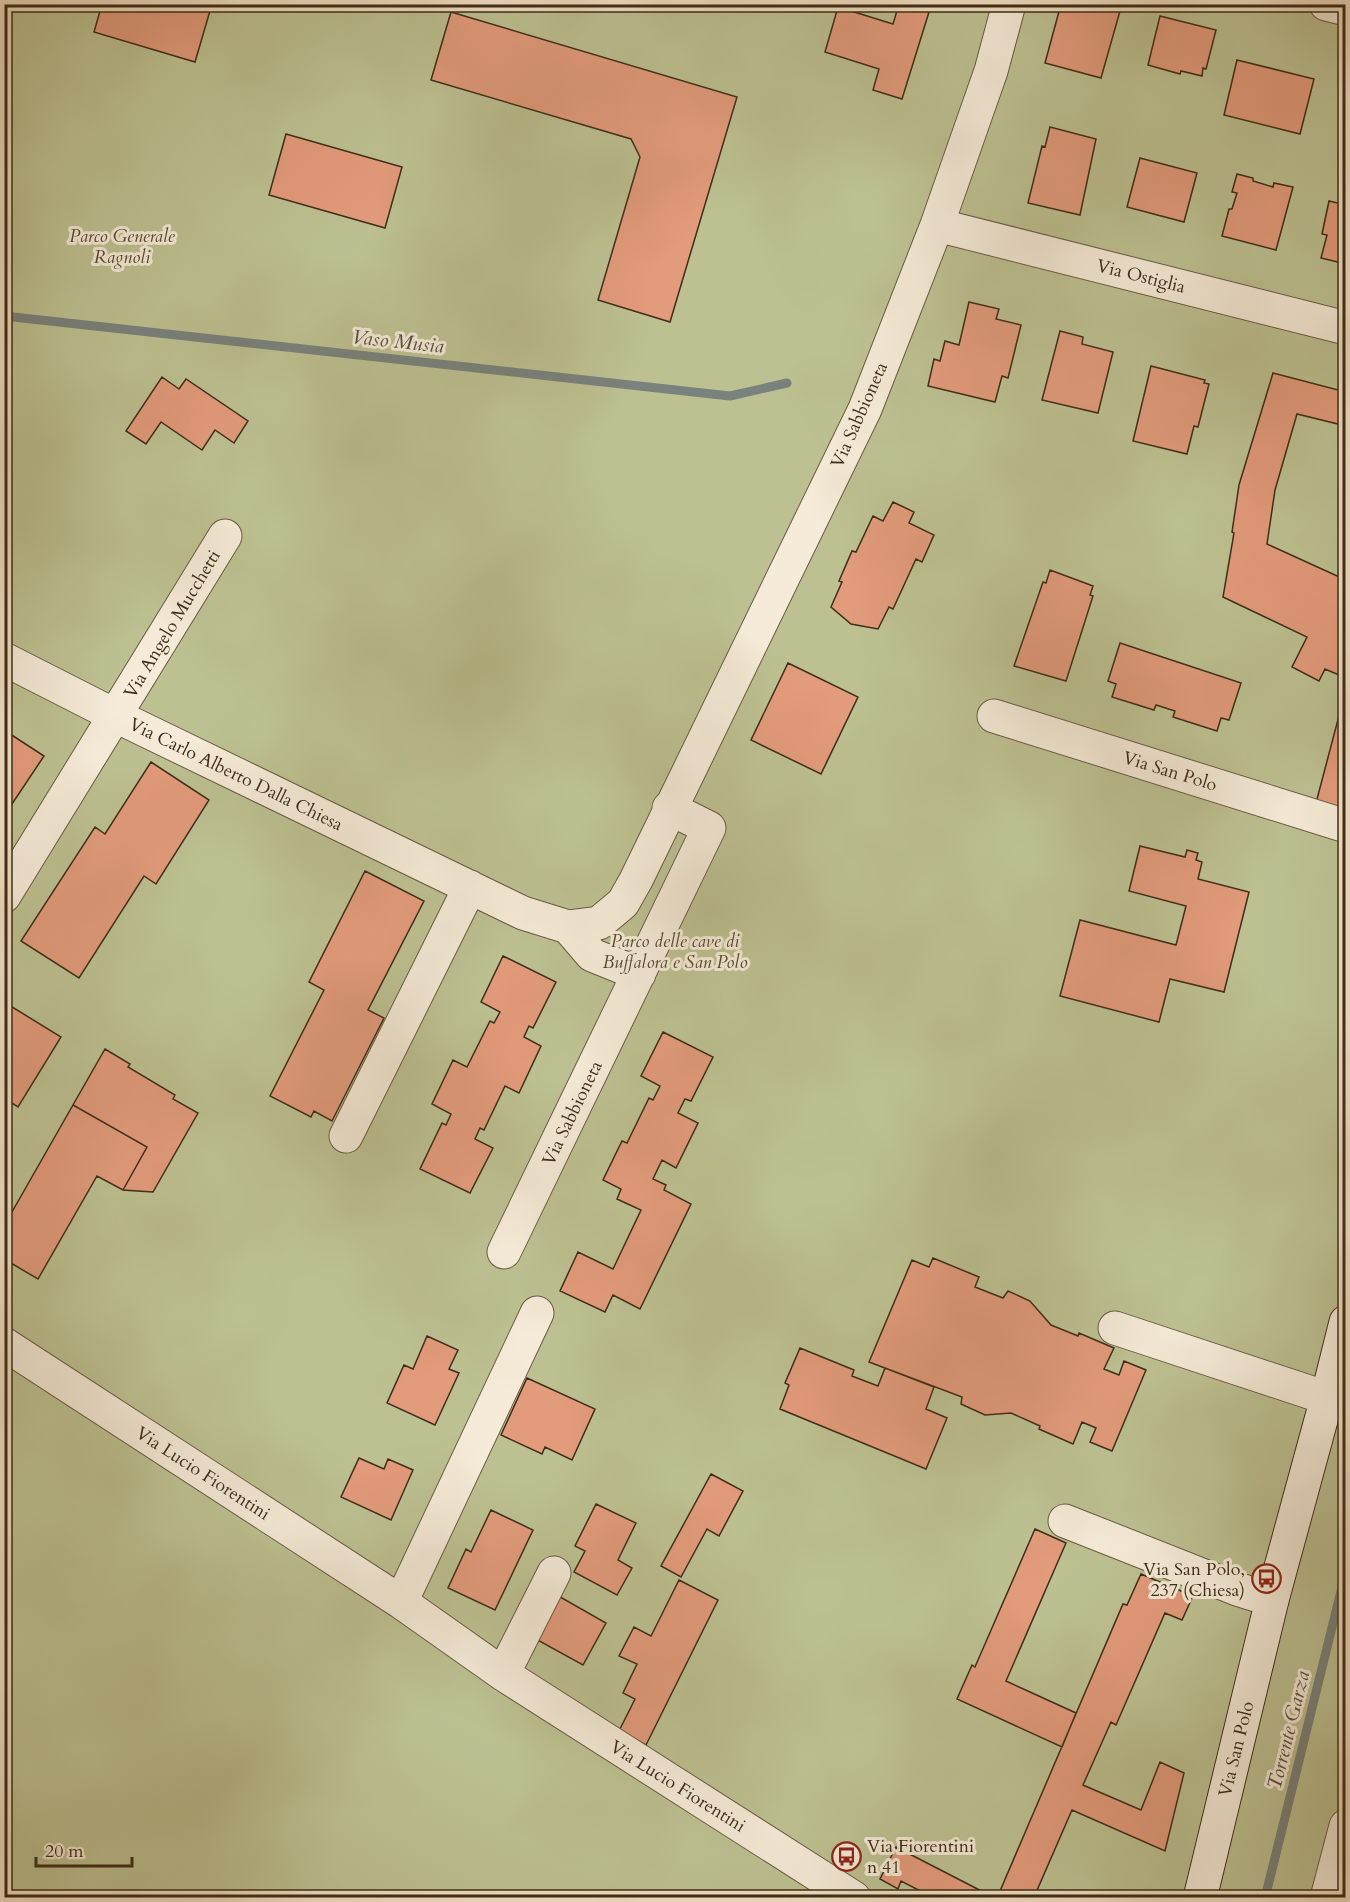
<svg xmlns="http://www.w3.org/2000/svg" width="1350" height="1902" font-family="Cardo,serif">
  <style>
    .green { fill: #bdc192; stroke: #7e7756; stroke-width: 1.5 }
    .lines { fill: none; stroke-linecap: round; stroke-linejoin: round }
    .stream { stroke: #79827d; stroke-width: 9 }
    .building { fill: #e29b7b; stroke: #3e2d19; stroke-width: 1.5 }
    .street-casing { stroke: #6a5a44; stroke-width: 35 }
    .secondary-casing { stroke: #3e2d19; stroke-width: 35 }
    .street { stroke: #f5ebd8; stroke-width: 33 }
    .secondary { stroke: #f5ebd8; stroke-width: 33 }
    .labels { text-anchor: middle; stroke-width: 6; stroke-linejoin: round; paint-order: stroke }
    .park-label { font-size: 18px; font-style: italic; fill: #574b31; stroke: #f5ebd8 }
    .street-label { font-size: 18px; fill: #3e2d19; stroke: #f5ebd8 }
    .poi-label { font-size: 18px; fill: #3e2d19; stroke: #f5ebd8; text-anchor: end }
    .water-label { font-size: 20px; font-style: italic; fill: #575042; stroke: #f5ebd8 }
  </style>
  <rect width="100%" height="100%" fill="#f0e0c3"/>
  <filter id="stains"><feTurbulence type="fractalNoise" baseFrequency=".00333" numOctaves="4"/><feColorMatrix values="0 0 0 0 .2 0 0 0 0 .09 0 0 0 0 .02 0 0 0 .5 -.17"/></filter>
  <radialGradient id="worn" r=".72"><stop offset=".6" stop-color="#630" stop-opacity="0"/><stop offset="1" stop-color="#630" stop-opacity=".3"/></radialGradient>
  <!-- green -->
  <path class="green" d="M5 5H1345V1897L5 1898Z"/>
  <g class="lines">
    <!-- stream -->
    <path class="stream" d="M4 316 730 396 787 383
      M1265 1898 1346 1571"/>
  </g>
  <!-- building -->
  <path class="building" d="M102 4H212L195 62 94 32Z
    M899 4H905L929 12 902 99 873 90 879 69 825 52 838 7 893 24Z
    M1061 4H1122L1101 78 1045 63Z
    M451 12 737 97 670 322 598 300 640 157 631 139 431 80Z
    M1160 16 1216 30 1206 69 1203 68 1202 76 1181 71 1180 74 1148 65Z
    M1237 60 1314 79 1300 134 1224 115Z
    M1050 127 1096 139 1080 215 1028 203 1042 146 1045 147Z
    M286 134 402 167 385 228 269 195Z
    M1140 158 1197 173 1184 222 1127 207Z
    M1237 174 1253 178V181L1273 187 1274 183 1293 187 1276 250 1222 236 1229 209H1232L1237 193 1232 192Z
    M1329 201 1346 205V264L1321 258 1327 235 1322 234Z
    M969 302 999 309 996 319 1021 325 1008 378 1002 376 995 402 928 386 934 359 940 361 945 341 959 345Z
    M1060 331 1083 337 1082 344 1113 352 1098 413 1042 400Z
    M1151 366 1205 380 1204 383 1209 384 1198 427 1194 426 1187 454 1133 441Z
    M1273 373 1346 392V426L1297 414 1275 490 1267 544 1346 580V666L1344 665 1339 675 1325 669 1319 681 1292 667 1307 637 1223 597 1234 533 1232 532 1239 485Z
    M162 377 179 389 186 379 248 421 234 443 215 430 202 450 161 422 146 444 126 431Z
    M893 502 914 512 909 523 934 535 922 562 916 559 893 609 889 607 878 629 851 624 831 607 842 582 839 581 852 551 856 552 873 516 883 521Z
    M1050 570 1093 586 1090 595 1093 596 1066 681 1014 666 1043 582 1046 583Z
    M1120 643 1241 683 1229 720 1221 718 1217 731 1173 717 1175 711 1156 705 1154 710 1112 697 1116 684 1108 681Z
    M788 663 858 697 821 774 751 740Z
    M1341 708 1346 709V785L1339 809 1316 803Z
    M4 730 44 756 4 816Z
    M151 762 209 800 156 884 144 876 79 978 21 941 95 827 105 834Z
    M1140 846 1185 857 1187 850 1198 853 1196 860 1202 862 1198 879 1249 892 1224 992 1170 979 1159 1022 1060 996 1080 920 1176 945 1186 906 1129 891Z
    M365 871 424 901 368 1010 384 1018 332 1121 314 1111 311 1117 270 1096 324 990 309 982Z
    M503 956 556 982 533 1028 529 1026 524 1037 541 1046 519 1093 505 1086 484 1130 480 1128 475 1139 493 1148 470 1193 420 1169 442 1123 446 1125 451 1114 432 1104 453 1060 467 1067 490 1021 494 1023 500 1012 481 1002Z
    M4 1002 61 1037 18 1107 4 1098Z
    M663 1032 713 1057 691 1101 685 1099 678 1113 698 1123 676 1168 662 1160 653 1179 666 1185 664 1190 691 1204 640 1309 613 1295 605 1312 560 1291 578 1252 613 1269 641 1210 617 1199 621 1189 603 1180 622 1141 627 1143 649 1098 653 1100 660 1086 641 1076Z
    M105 1049 130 1064 128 1067 175 1095 173 1099 198 1113 153 1192 123 1190 147 1147 73 1105Z
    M73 1105 147 1147 123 1190 97 1176 38 1279 4 1259V1226Z
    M933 1258 979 1277 975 1287 1003 1298 1008 1291 1030 1301 1051 1325 1078 1336 1079 1333 1114 1348 1104 1369 1119 1375 1124 1361 1146 1370 1112 1451 1090 1442 1096 1428 1082 1422 1073 1444 1039 1429 1040 1426 1011 1413 985 1415 961 1404 962 1397 869 1362 912 1260 929 1267Z
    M427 1336 458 1350 449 1369 459 1373 435 1425 387 1403 404 1365 413 1369Z
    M800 1348 854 1370 852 1376 878 1386 885 1368 934 1387 926 1409 947 1418 926 1469 780 1409 789 1385 785 1383Z
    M527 1378 595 1409 572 1460 545 1447 542 1454 501 1435Z
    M359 1458 384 1469 388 1459 413 1470 391 1520 341 1497Z
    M711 1474 743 1491 719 1536 707 1529 681 1577 661 1566Z
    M596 1504 636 1523 618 1560 632 1568 617 1595 574 1572 585 1551 575 1546Z
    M491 1510 533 1530 495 1610 448 1588 466 1549 471 1552Z
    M1035 1529 1066 1543 1006 1681 1076 1713 1062 1747 957 1699 972 1665 975 1667Z
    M1141 1574 1193 1596 1182 1620 1165 1613 1116 1725 1111 1722 1083 1785 1141 1810 1160 1762 1184 1773 1165 1851 1072 1810 1035 1895 1041 1898H997L1123 1604 1127 1605Z
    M679 1580 718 1600 646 1745 619 1731 635 1699 623 1693 637 1664 619 1656 634 1627 651 1636Z
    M555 1594 606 1623 583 1665 532 1637Z
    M896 1847 995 1898H934L901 1881 898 1889 880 1879Z"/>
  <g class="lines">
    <defs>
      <path id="street" d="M1326 4 1346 9
        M937 225 1346 328
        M4 659 116 716 523 913 568 927 599 923 623 903 636 880 865 409 937 225 991 71 1009 4
        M994 716 1346 826
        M4 896 225 536
        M568 927 592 955 639 974
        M346 1136 470 887
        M504 1252 709 828 669 808
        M1115 1328 1327 1398
        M4 1344 401 1602 503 1674 854 1898
        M1065 1521 1237 1589 1272 1600
        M401 1602 537 1313
        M503 1674 554 1573
        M1327 1898 1346 1826"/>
      <path id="secondary" d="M1200 1898 1272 1600 1327 1398 1346 1322"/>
    </defs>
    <!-- street casing -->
    <use href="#street" class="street-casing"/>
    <!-- secondary casing -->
    <use href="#secondary" class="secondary-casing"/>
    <!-- street -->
    <use href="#street" class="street"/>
    <!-- secondary -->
    <use href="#secondary" class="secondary"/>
  </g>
  <!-- icons -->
  <defs>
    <symbol id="bus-ring" viewBox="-11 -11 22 22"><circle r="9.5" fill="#f5ebd8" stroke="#8f2418" stroke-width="1.5"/><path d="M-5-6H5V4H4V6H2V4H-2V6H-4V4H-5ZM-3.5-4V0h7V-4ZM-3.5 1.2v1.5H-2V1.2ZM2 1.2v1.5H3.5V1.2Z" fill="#8f2418"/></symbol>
  </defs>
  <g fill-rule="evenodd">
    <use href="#bus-ring" x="1250" y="1562" width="33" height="33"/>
    <use href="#bus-ring" x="830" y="1840" width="33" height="33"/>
  </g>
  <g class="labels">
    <!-- park labels -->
    <g class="park-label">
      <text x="122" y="242">Parco Generale<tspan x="122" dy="21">Ragnoli</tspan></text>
      <text x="675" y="947">Parco delle cave di<tspan x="675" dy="21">Buffalora e San Polo</tspan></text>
    </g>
    <!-- street labels -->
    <g class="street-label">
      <text transform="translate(1141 276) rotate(14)" y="6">Via Ostiglia</text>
      <text transform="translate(859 415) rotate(-66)" y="6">Via Sabbioneta</text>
      <text transform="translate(172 624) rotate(-59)" y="6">Via Angelo Mucchetti</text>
      <text transform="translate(1170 771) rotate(17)" y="6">Via San Polo</text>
      <text transform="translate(236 774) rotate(26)" y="6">Via Carlo Alberto Dalla Chiesa</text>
      <text transform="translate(572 1113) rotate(-64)" y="6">Via Sabbioneta</text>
      <text transform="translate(203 1473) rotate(33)" y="6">Via Lucio Fiorentini</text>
      <text transform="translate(1236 1749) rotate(-76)" y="6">Via San Polo</text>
      <text transform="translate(678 1786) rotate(32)" y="6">Via Lucio Fiorentini</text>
    </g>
    <!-- poi labels -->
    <g class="poi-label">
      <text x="1245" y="1575">Via San Polo,<tspan x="1245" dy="21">237 (Chiesa)</tspan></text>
      <text x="867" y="1852" text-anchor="start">Via Fiorentini<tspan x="867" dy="21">n 41</tspan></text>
    </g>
    <!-- water labels -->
    <g class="water-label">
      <text transform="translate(398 341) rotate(6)" y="7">Vaso Musia</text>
      <text transform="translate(1288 1730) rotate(-76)" y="7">Torrente Garza</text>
    </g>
  </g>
  <!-- margin -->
  <rect width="1350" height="1902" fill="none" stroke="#f0e0c3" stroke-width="24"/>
  <rect x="6" y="6" width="1338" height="1890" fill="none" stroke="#3e2d19" stroke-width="3"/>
  <rect x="12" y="12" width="1326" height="1878" fill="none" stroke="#3e2d19" stroke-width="1.5"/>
  <!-- scale -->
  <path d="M36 1857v9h96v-9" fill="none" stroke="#3e2d19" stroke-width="3"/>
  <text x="45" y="1857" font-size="18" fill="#3e2d19" stroke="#f5ebd8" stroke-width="4.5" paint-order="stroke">20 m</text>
  <rect width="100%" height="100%" filter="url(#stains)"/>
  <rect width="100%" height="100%" fill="url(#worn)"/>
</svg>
